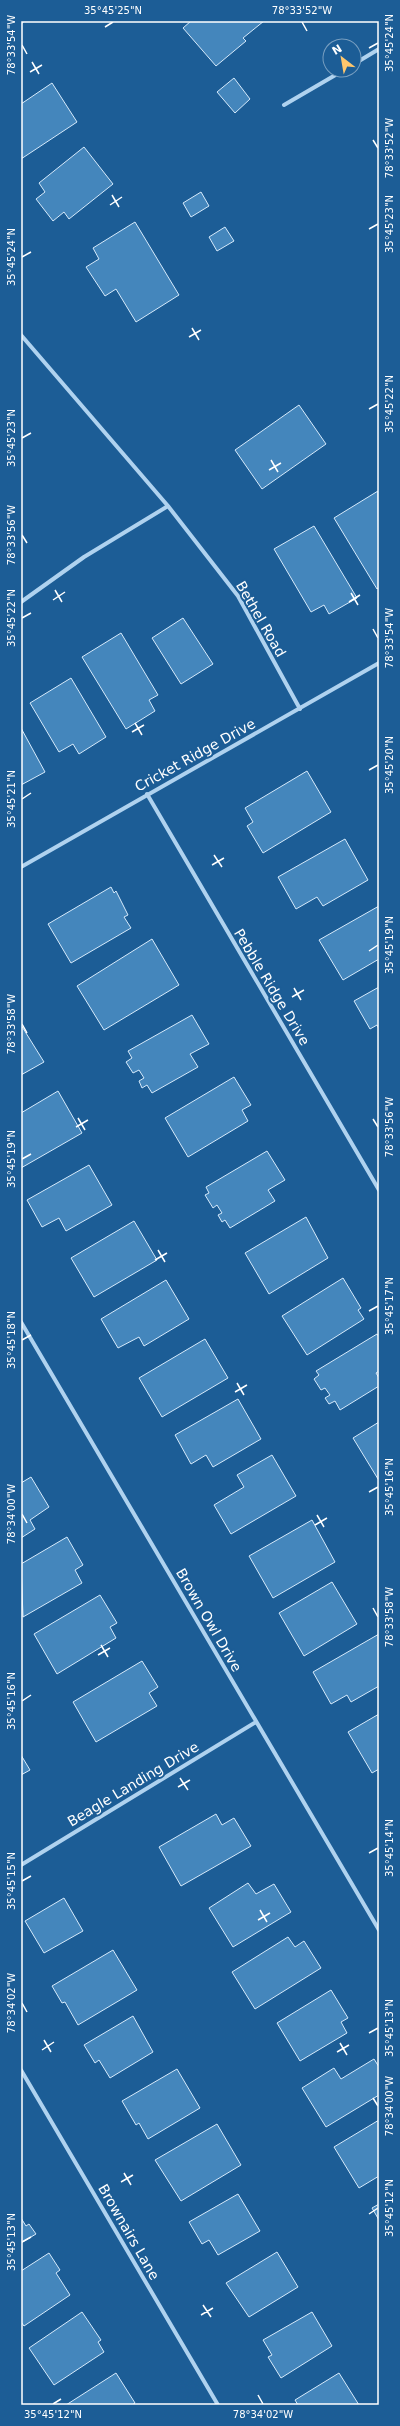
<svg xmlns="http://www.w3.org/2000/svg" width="400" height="2426" font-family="'DejaVu Sans',sans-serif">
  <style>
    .building { fill: #4486bc; stroke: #d6eafb }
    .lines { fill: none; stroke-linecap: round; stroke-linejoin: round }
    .street { stroke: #afd2ef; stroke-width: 4 }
    .ticks { fill: none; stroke: #fff; stroke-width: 1.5 }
    .labels { text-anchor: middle; stroke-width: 4; stroke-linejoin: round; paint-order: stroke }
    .street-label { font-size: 14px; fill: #fff; stroke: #1c5d96 }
    .neatline { fill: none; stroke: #fff; stroke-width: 1.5 }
    .ticks-label { font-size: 10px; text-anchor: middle; fill: #fff }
  </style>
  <rect width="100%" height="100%" fill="#1c5d96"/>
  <!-- building -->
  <path class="building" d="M191 21H264L243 38 246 41 216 66 183 28Z
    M234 78 250 99 235 113 217 92Z
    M52 83 77 122 21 159V104Z
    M84 147 113 184 69 219 64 212 53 221 36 199 45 192 39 183Z
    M201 192 209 206 191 217 183 203Z
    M135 222 179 295 136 322 116 289 105 296 86 267 99 259 93 248Z
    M225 227 234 241 217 251 209 237Z
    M299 405 326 444 262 489 235 450Z
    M378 491 379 587 377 589 334 518Z
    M314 526 357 598 329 614 324 605 311 612 274 549Z
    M183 618 213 664 181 684 152 638Z
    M121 633 158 695 149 700 155 711 126 729 82 657Z
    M71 678 106 737 79 754 73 744 59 752 30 703Z
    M21 728 45 772 21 785Z
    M307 771 331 812 263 853 247 826 253 822 245 808Z
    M345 839 368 880 323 906 317 897 296 909 278 877Z
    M111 887 114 893 116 891 128 915 124 917 131 928 71 963 48 924Z
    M379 906V959L343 980 319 940Z
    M152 939 179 985 104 1030 77 986Z
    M379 987V1029L377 1025 370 1029 354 1001Z
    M192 1015 209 1044 190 1054 198 1067 152 1093 147 1085 142 1088 139 1081 144 1078 139 1070 133 1073 126 1062 132 1058 128 1051Z
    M21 1025 44 1062 21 1075Z
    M234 1077 251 1105 242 1110 248 1121 188 1157 165 1118Z
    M58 1091 82 1133 21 1168V1113Z
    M267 1151 285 1180 268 1190 275 1201 230 1228 225 1220 222 1222 218 1215 222 1213 217 1205 213 1208 205 1195 209 1193 206 1187Z
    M89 1165 112 1205 66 1231 59 1218 42 1227 27 1200Z
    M306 1217 328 1258 269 1294 245 1253Z
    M134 1221 157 1260 94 1297 71 1258Z
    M343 1278 361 1308 358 1310 364 1319 307 1355 282 1316Z
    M166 1280 189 1319 144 1346 139 1337 118 1348 101 1319Z
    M377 1334 379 1337V1371L376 1373 379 1378V1386L340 1410 335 1401 329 1404 325 1398 330 1395 325 1388 321 1390 314 1379 319 1375 316 1371Z
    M205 1339 228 1378 162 1417 139 1378Z
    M238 1399 261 1439 213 1467 206 1455 191 1464 175 1435Z
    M379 1422V1479H378L353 1438Z
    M272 1455 296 1496 231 1534 214 1505 244 1487 237 1475Z
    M31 1477 49 1507 30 1520 35 1529 21 1538V1483Z
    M312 1520 335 1562 273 1598 249 1556Z
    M67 1537 83 1565 75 1570 82 1583 23 1617 21 1564Z
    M332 1582 357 1624 304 1656 279 1613Z
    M100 1595 117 1623 110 1627 116 1638 57 1674 34 1634Z
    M379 1634V1686L351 1702 347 1695 331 1704 313 1672Z
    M142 1661 158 1687 149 1693 157 1706 96 1742 73 1702Z
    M379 1714V1769L372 1773 348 1732Z
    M21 1755 30 1770 21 1775Z
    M216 1814 222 1825 234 1818 251 1846 181 1886 159 1847Z
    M248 1883 256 1894 274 1884 291 1912 233 1947 209 1908Z
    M64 1898 83 1931 44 1953 25 1921Z
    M288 1937 295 1947 304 1941 321 1968 255 2009 232 1972Z
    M113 1950 137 1990 78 2025 65 2002 62 2003 52 1986Z
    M331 1990 348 2018 341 2022 347 2033 300 2061 277 2023Z
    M133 2016 153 2052 110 2078 99 2060 95 2063 84 2045Z
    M374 2059 379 2067V2095L326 2127 302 2088 334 2068 341 2079Z
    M177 2069 200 2108 148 2139 139 2123 136 2125 122 2101Z
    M379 2120V2176L359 2188 334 2147Z
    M217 2124 241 2165 181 2201 155 2160Z
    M238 2194 260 2231 218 2255 209 2240 202 2244 189 2222Z
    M379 2204V2220L372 2208Z
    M21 2218 26 2226 29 2224 36 2234 21 2243Z
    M277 2252 298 2287 249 2317 226 2283Z
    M49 2253 60 2270 56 2273 70 2295 24 2326 21 2322V2271Z
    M82 2312 101 2340 98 2342 104 2352 54 2385 29 2348Z
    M312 2312 332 2346 281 2378 268 2357 272 2355 263 2340Z
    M116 2373 135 2403 132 2405H66Z
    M339 2373 359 2405H298L295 2400Z"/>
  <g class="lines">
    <!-- street -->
    <path class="street" d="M21 22 22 21
      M354 64 379 49
      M284 105 344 70
      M21 335 168 506 238 596 300 709
      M21 602 84 557 168 506
      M147 794 379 1190
      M21 867 379 663
      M21 1322 379 1930
      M21 1865 256 1722
      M21 2070 218 2405"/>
  </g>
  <!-- ticks -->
  <path class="ticks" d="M302 22 307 31M105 27 113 22M22 45 27 54M369 48 378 43M32 62 39 74M30 72 42 65M373 140 378 148M112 195 119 207M110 205 122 197M369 229 378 224M22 257 31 252M192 328 199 340M189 337 201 330M369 409 378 404M22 438 31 433M271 460 278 472M269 470 281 463M22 535 27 543M55 590 62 602M351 593 358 605M53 600 65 592M349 602 360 595M22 618 31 613M373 629 378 638M135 723 142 735M132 732 144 725M369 770 378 765M22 799 31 793M214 855 222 867M212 865 224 858M369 951 378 945M294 988 301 1000M292 997 304 990M22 1024 27 1033M78 1118 85 1130M373 1119 378 1127M76 1127 88 1120M22 1159 31 1154M158 1250 165 1262M155 1260 167 1253M369 1311 378 1306M22 1340 31 1335M237 1383 244 1395M235 1392 247 1385M369 1492 378 1487M22 1514 27 1523M317 1515 324 1527M315 1525 327 1518M373 1608 378 1617M101 1645 108 1657M98 1655 110 1648M22 1701 31 1695M180 1778 188 1790M178 1787 190 1780M369 1853 378 1848M22 1881 31 1876M260 1910 267 1922M258 1920 270 1913M22 2003 27 2012M369 2033 378 2028M44 2040 51 2052M340 2043 347 2055M42 2050 54 2042M337 2052 349 2045M373 2098 378 2106M124 2173 131 2185M121 2182 133 2175M369 2214 378 2208M22 2242 31 2237M203 2305 211 2317M201 2315 213 2308M258 2395 263 2404M53 2404 61 2399"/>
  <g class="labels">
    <!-- street labels -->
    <g class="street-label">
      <text transform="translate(261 619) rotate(60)" y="5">Bethel Road</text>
      <text transform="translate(195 755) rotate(-29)" y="5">Cricket Ridge Drive</text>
      <text transform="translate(272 987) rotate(59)" y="5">Pebble Ridge Drive</text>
      <text transform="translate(209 1620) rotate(60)" y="5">Brown Owl Drive</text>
      <text transform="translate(133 1784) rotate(-31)" y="5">Beagle Landing Drive</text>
      <text transform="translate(129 2232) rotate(60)" y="5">Brownairs Lane</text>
    </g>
  </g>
  <!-- border -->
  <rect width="400" height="2426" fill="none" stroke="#1c5d96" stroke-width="44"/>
  <!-- north arrow -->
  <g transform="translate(342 58) rotate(329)"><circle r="19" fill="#1c5d96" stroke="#779ec0"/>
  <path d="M0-3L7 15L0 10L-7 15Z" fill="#ffc76d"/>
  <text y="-6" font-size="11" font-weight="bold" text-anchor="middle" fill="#ffffff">N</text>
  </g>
  <rect x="22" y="22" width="356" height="2382" class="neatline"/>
  <g class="ticks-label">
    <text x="113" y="14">35°45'25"N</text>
    <text x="302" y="14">78°33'52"W</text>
    <text transform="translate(389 43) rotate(-90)" y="4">35°45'24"N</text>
    <text transform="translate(11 45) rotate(-90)" y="4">78°33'54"W</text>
    <text transform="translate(389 148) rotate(-90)" y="4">78°33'52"W</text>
    <text transform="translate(389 224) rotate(-90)" y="4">35°45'23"N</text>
    <text transform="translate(11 257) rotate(-90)" y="4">35°45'24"N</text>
    <text transform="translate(389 404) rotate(-90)" y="4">35°45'22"N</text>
    <text transform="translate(11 438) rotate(-90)" y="4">35°45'23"N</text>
    <text transform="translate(11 535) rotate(-90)" y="4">78°33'56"W</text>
    <text transform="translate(11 618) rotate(-90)" y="4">35°45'22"N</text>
    <text transform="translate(389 638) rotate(-90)" y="4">78°33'54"W</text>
    <text transform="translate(389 765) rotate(-90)" y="4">35°45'20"N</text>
    <text transform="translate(11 799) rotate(-90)" y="4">35°45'21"N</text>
    <text transform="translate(389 945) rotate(-90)" y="4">35°45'19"N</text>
    <text transform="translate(11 1024) rotate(-90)" y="4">78°33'58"W</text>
    <text transform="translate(389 1127) rotate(-90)" y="4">78°33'56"W</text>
    <text transform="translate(11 1159) rotate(-90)" y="4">35°45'19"N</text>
    <text transform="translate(389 1306) rotate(-90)" y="4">35°45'17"N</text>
    <text transform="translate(11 1340) rotate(-90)" y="4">35°45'18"N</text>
    <text transform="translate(389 1487) rotate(-90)" y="4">35°45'16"N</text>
    <text transform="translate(11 1514) rotate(-90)" y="4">78°34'00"W</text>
    <text transform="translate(389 1617) rotate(-90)" y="4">78°33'58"W</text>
    <text transform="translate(11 1701) rotate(-90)" y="4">35°45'16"N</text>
    <text transform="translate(389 1848) rotate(-90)" y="4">35°45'14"N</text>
    <text transform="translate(11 1881) rotate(-90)" y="4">35°45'15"N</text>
    <text transform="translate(11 2003) rotate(-90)" y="4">78°34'02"W</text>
    <text transform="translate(389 2028) rotate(-90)" y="4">35°45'13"N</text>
    <text transform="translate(389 2106) rotate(-90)" y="4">78°34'00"W</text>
    <text transform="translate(389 2208) rotate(-90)" y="4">35°45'12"N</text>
    <text transform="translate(11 2242) rotate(-90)" y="4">35°45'13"N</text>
    <text x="53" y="2418">35°45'12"N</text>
    <text x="263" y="2418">78°34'02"W</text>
  </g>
</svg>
